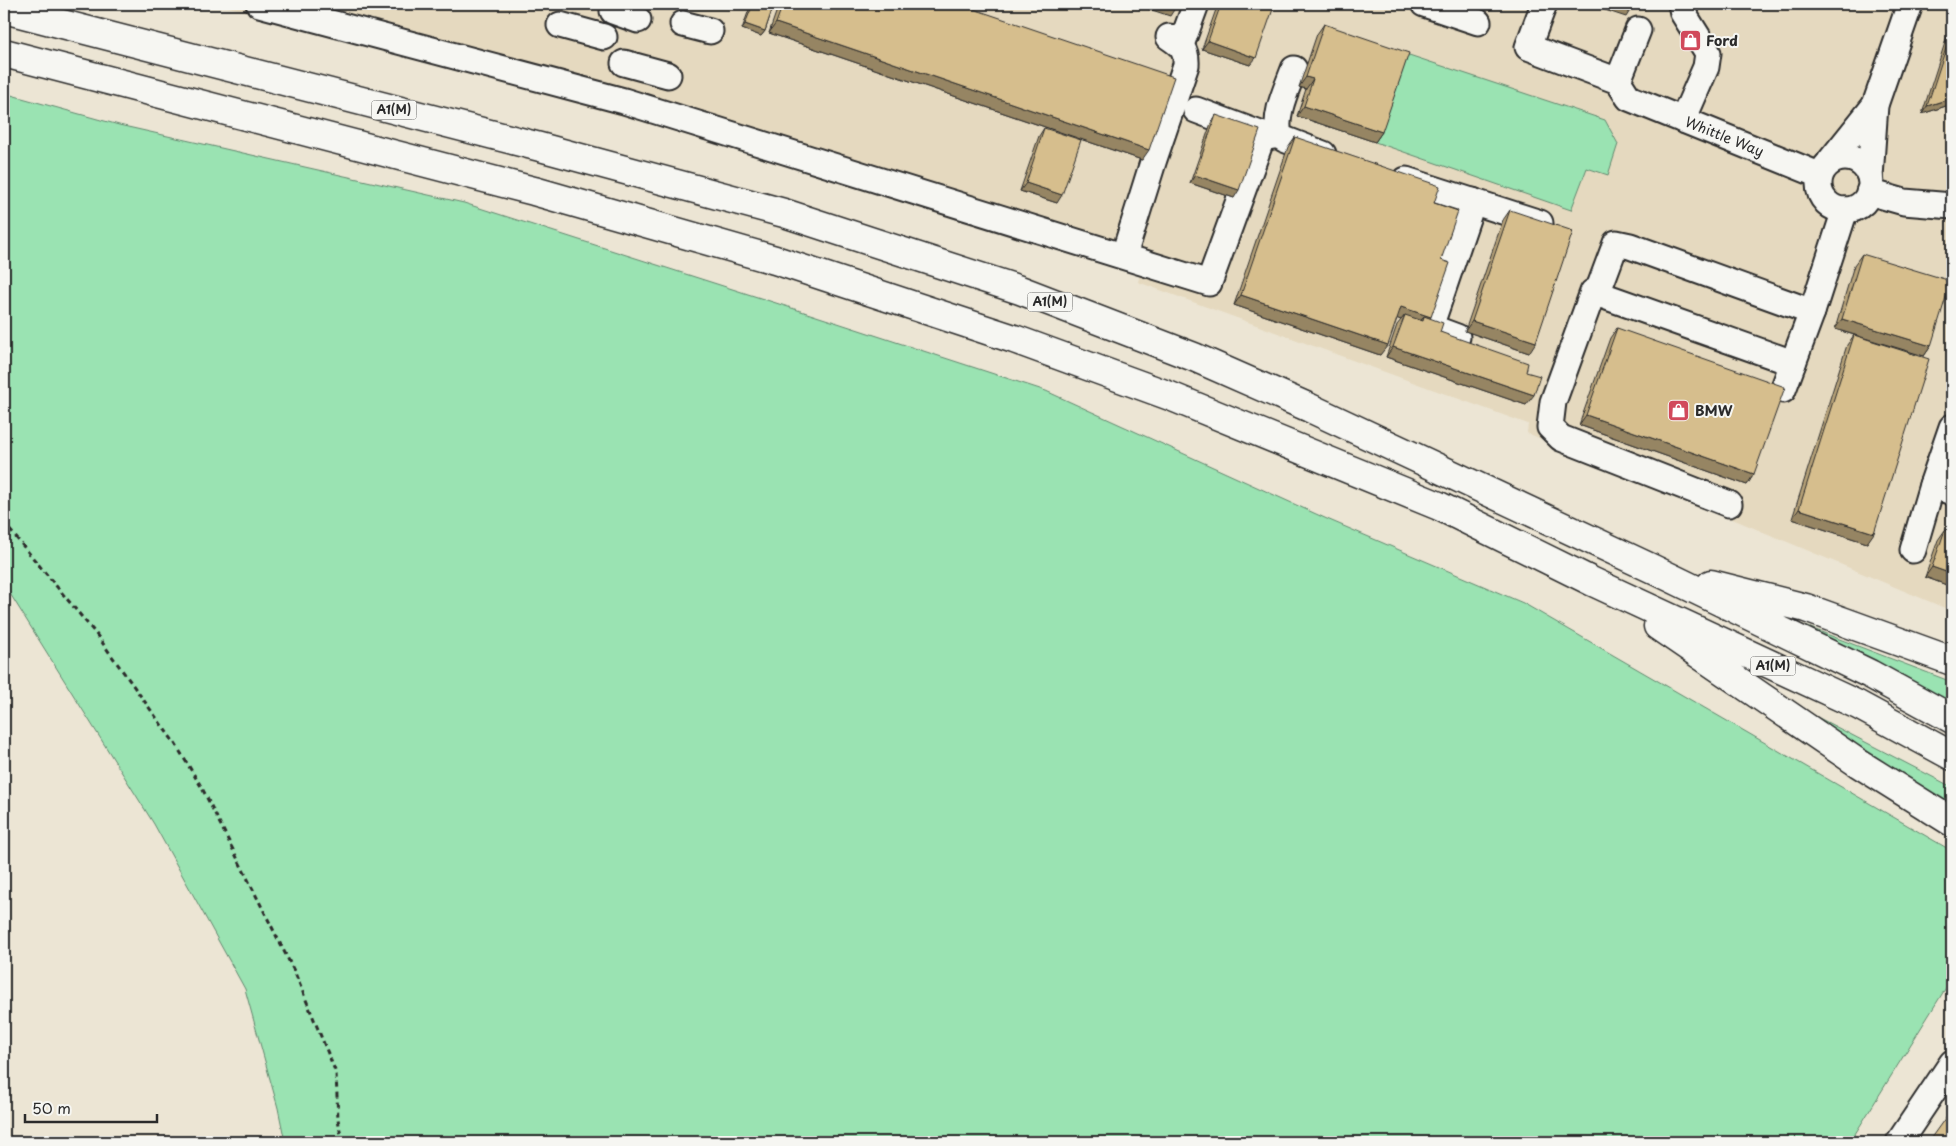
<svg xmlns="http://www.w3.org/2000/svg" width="1956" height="1146" font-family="'Playpen Sans',sans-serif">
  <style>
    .built { fill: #e5d9bf }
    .green { fill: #9ae3b2; stroke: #62876e }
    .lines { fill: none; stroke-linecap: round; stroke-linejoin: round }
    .minor-casing { stroke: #2b2b2b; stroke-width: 29 }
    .highway-casing { stroke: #2b2b2b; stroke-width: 31 }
    .path { stroke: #2b2b2b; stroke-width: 3; stroke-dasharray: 5 4; stroke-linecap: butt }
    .minor { stroke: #f6f6f2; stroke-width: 25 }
    .highway { stroke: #f6f6f2; stroke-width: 28 }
    .wall { fill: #b8a379; stroke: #2b2b2b }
    .shaded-wall { fill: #968563; stroke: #2b2b2b }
    .building { fill: #d6be8d; stroke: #2b2b2b }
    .labels { text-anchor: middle; stroke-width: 4; stroke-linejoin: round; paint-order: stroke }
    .shield { fill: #f6f6f2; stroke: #686867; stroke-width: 1 }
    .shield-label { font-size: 12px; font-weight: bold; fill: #2b2b2b }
    .poi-label { font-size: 14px; font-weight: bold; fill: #2b2b2b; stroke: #f6f6f2; text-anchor: start }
    .street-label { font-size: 14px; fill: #2b2b2b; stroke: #f6f6f2 }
  </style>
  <rect width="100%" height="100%" fill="#ece5d4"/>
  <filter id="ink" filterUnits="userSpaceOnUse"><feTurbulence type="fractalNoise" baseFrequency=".02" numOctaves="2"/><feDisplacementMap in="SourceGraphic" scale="10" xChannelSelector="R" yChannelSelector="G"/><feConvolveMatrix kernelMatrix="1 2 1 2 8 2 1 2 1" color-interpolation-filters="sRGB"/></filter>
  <g filter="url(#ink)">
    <!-- built -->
    <path class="built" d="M218 4H1952V611L1527 433 1528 424 1138 282 1141 271 846 178Z"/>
    <!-- green -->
    <path class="green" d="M1406 54 1605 120 1618 144 1608 175 1587 168 1571 210 1375 142Z
      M4 93 119 125 464 203 804 312 1046 391 1327 519 1523 603 1952 851V978L1850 1142H285L278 1108 245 989 154 824 4 584Z
      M1800 624 1952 682V706Z
      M1740 677 1952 787V813Z"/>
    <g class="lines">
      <defs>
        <g id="minor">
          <path d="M259 4 624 101 1209 283 1263 135"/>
          <path d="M1424 4 1478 22"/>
          <path d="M1544 4 1528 47 1618 81"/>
          <path d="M1681 4 1683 13 1708 53 1706 67 1683 120"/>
          <path d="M613 11 638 20"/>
          <path d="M683 24 710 31"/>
          <path d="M560 25 604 37"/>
          <path id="s1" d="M1638 30 1618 81 1629 98 1819 175"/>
          <path d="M1181 45 1196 4"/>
          <path d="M624 63 668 75"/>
          <path d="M1196 110 1268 137 1279 135 1284 139 1323 154"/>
          <path d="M1279 135C1274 113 1287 89 1294 69"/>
          <circle cx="1845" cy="184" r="26"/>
          <path d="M1830 161 1875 105"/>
          <path d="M1870 177 1875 105 1910 4"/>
          <path d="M1406 180 1540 223"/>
          <path d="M1869 192 1904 202 1952 206"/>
          <path d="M1124 255 1154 159 1186 65C1187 50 1181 45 1169 37"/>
          <path d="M1597 294 1616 243 1630 246 1812 312"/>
          <path d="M1457 337 1430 327 1473 201"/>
          <path d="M1783 390 1812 312 1845 210"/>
          <path d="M1952 427 1932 485 1952 492"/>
          <path d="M1729 504 1561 438 1550 427 1553 402 1593 292 1793 363"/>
          <path d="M1913 550 1932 485"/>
          <path d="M1899 1142 1952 1063"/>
        </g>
        <path id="highway" d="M4 9 540 147 784 213 1020 290 1194 357 1310 408 1653 569 1870 674 1952 719
          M4 53 534 191 775 260 1014 339 1170 396 1439 506 1591 581 1858 705 1952 756
          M1711 584 1806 608 1952 661
          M1658 626 1858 763 1952 822"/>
      </defs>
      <!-- minor casing -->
      <use href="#minor" class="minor-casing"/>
      <!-- highway casing -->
      <use href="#highway" class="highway-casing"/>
      <!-- path -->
      <path class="path" d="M4 523 96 634 176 745 202 788 295 973 336 1073 338 1119 342 1142"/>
      <!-- minor -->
      <use href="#minor" class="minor"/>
      <!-- highway -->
      <use href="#highway" class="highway"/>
    </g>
    <!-- wall -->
    <path class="wall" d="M751 4H774L765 31 761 36 742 29Z
      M779 4H959L1142 160 769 33Z
      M1218 4H1259L1250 65 1202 49Z
      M1952 21V104L1922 114Z
      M1324 24 1382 132 1375 142 1297 116 1306 89 1299 87 1317 34Z
      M1216 115 1234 198 1190 183 1211 123Z
      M1044 128 1057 203 1020 191 1039 136Z
      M1295 137 1434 203 1441 260 1430 318 1440 332 1526 372V405L1386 357 1397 325 1401 320 1397 318 1380 355 1234 305 1288 147Z
      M1510 210 1529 353 1465 331 1503 220Z
      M1862 254 1931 346 1924 356 1857 336 1867 543 1792 519 1847 345 1854 335 1835 329 1854 265Z
      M1617 328 1754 474 1747 485 1579 425 1610 338Z
      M1945 530 1952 587 1925 577 1938 540Z"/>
    <!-- shaded-wall -->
    <path class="shaded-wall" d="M719 4H736L733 8Z
      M1134 4H1172L1177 5 1170 16Z
      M1587 4H1615L1631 9 1626 17Z
      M776 23 1149 150 1142 160 769 33Z
      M745 24 765 31 761 36 742 29Z
      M1208 41 1256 58 1250 65 1202 49Z
      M1306 77 1313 79 1306 89 1299 87Z
      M1952 98V104L1922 114 1927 106Z
      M1304 106 1382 132 1375 142 1297 116Z
      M1195 175 1239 190 1234 198 1190 183Z
      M1026 183 1062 195 1057 203 1020 191Z
      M1241 295 1388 345 1380 355 1234 305Z
      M1401 307 1431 317 1424 327 1423 321 1424 316 1418 325 1405 315 1401 320 1393 317Z
      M1842 319 1931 346 1924 356 1835 329Z
      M1472 321 1536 342 1529 353 1465 331Z
      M1393 347 1534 395 1526 405 1386 357Z
      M1586 415 1754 474 1747 485 1579 425Z
      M1799 509 1874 533 1867 543 1792 519Z
      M1932 567 1952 574V587L1925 577Z"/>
    <!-- building -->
    <path class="building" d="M753 4H774L765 31 745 24Z
      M783 4H959L1174 77 1149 150 776 23Z
      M1221 4H1259L1273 9 1256 58 1208 41Z
      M1615 4H1633L1631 9Z
      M1324 24 1409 53 1382 132 1304 106 1313 79 1306 77Z
      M1952 30V98L1927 106Z
      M1216 115 1260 130 1239 190 1195 175Z
      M1044 128 1081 140 1062 195 1026 183Z
      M1295 137 1440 186 1434 203 1458 211 1441 260 1450 263 1431 317 1401 307 1388 345 1241 295Z
      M1510 210 1573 231 1536 342 1472 321Z
      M1862 254 1951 281 1931 346 1842 319Z
      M1405 315 1423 321 1424 316 1443 323 1440 332 1528 363 1526 372 1540 376 1534 395 1393 347Z
      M1617 328 1785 387 1754 474 1586 415Z
      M1854 335 1929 359 1874 533 1799 509Z
      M1945 530 1952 533V574L1932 567Z
      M1946 1117 1952 1121V1142H1928Z"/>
  </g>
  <!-- icons -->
  <defs>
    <symbol id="shop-square" viewBox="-11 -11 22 22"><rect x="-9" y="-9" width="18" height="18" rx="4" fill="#d1495b" stroke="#f6f6f2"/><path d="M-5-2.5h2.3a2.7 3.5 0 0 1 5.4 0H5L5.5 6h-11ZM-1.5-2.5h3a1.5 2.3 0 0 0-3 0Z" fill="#fff"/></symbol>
  </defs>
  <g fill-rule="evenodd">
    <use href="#shop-square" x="1678" y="28" width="25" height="25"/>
    <use href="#shop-square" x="1666" y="398" width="25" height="25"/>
  </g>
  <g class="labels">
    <!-- shield labels -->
    <g class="shield">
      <rect x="371.5" y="100.5" width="45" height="19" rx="4"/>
      <rect x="1027.5" y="292.5" width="45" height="19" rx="4"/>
      <rect x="1750.5" y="656.5" width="45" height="19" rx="4"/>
    </g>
    <g class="shield-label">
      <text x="394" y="114">A1(M)</text>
      <text x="1050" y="306">A1(M)</text>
      <text x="1773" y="670">A1(M)</text>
    </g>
    <!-- poi labels -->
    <g class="poi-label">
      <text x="1706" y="46">Ford</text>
      <text x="1695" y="416">BMW</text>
    </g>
    <!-- street labels -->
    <g class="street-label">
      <text dy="5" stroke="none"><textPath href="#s1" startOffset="178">Whittle Way</textPath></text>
    </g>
  </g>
  <!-- margin -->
  <rect width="1956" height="1146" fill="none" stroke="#f6f6f2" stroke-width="20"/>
  <rect x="10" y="10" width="1936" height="1126" fill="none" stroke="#2b2b2b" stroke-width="2" filter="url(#ink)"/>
  <!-- scale -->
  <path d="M25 1114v8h132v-8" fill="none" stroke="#2b2b2b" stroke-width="2.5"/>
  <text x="32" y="1114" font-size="15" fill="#2b2b2b" stroke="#f6f6f2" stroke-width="4" paint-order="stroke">50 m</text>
</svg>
